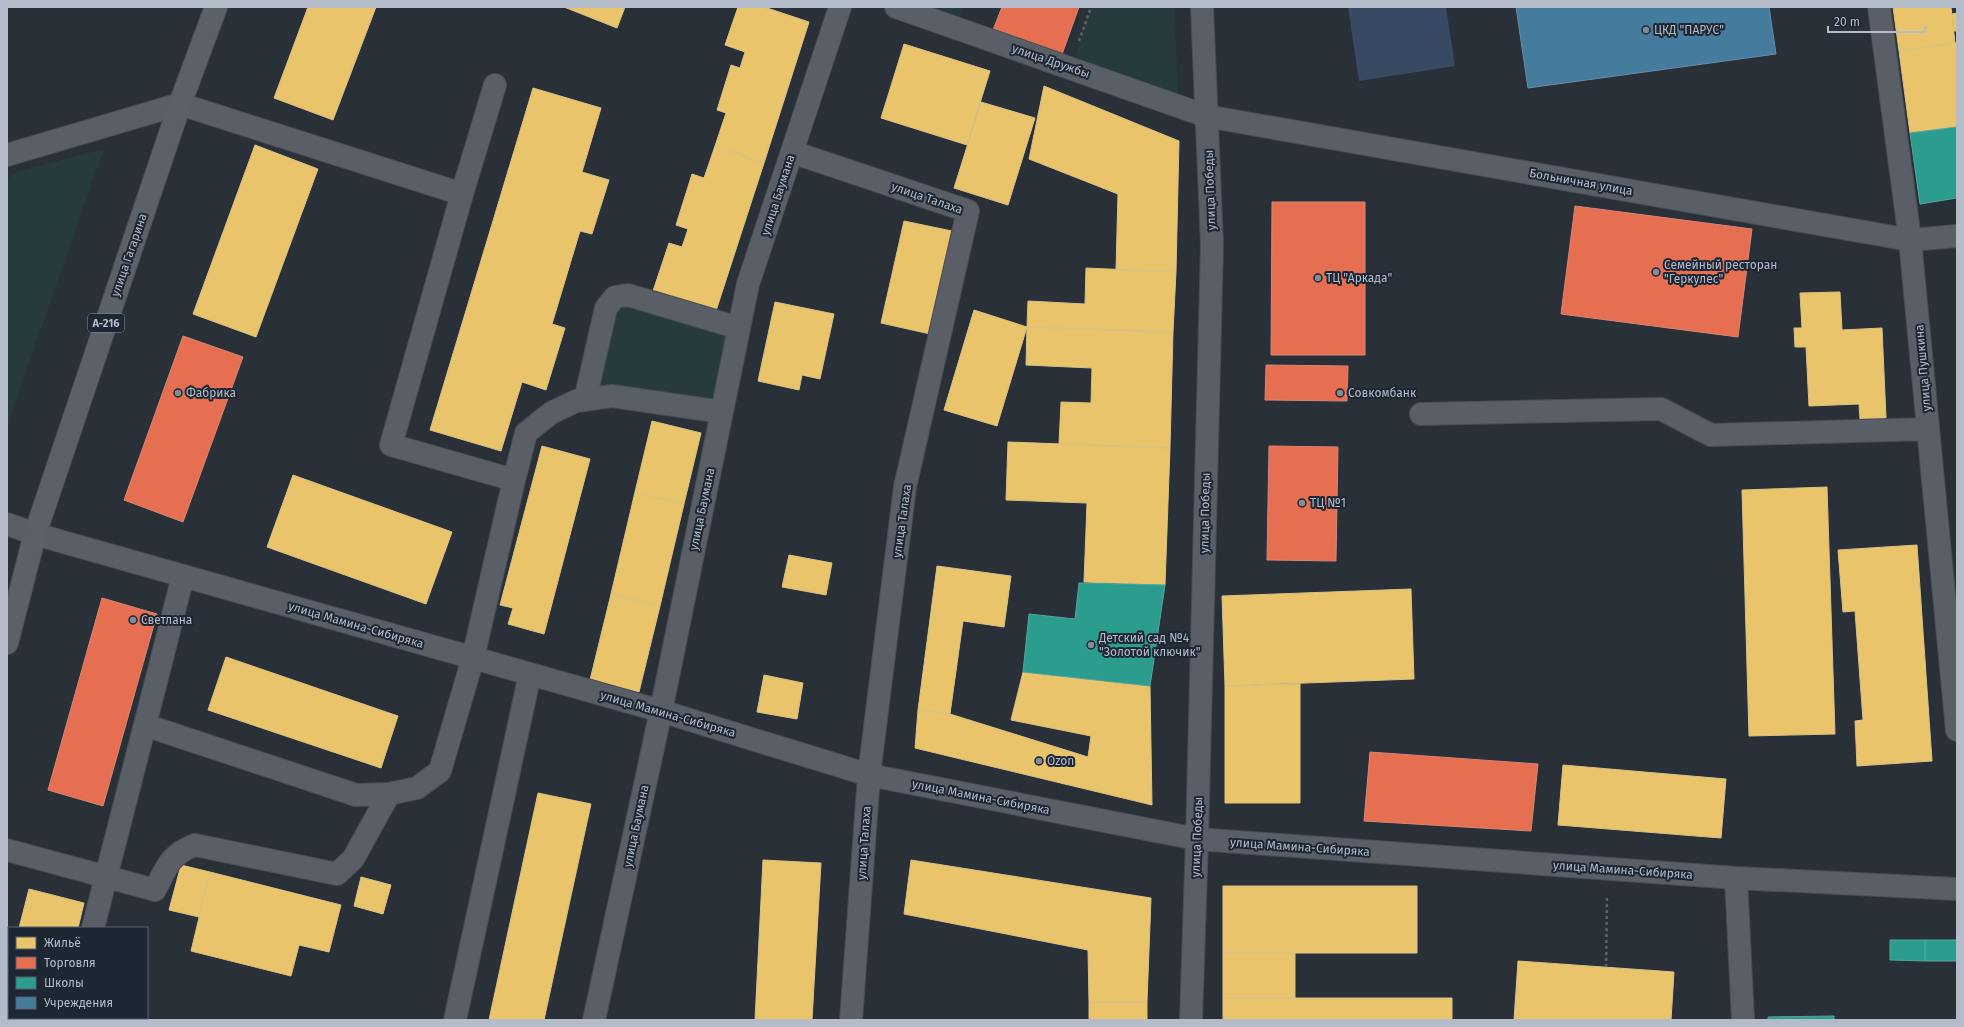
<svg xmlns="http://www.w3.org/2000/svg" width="1964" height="1027" font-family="'Fira Sans',sans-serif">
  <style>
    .green { fill: #273a3e }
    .water { fill: #384963 }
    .homes { fill: #e9c46a; stroke: #d9c286 }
    .shops { fill: #e76f51; stroke: #d88675 }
    .schools { fill: #2a9d8f; stroke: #53a6a0 }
    .public { fill: #457b9d; stroke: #668eaa }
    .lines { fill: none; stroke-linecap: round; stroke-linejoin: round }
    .minor-casing { stroke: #484c53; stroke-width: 24 }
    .major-casing { stroke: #484c55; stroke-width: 24 }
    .path { stroke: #5d636a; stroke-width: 2.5; stroke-dasharray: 3 3; stroke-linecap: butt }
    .minor { stroke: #5a5e66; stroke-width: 22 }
    .major { stroke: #5c6168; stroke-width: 22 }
    .poi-dot { fill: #848b96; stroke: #1d2633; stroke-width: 1.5 }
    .labels { text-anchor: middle; stroke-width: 4; stroke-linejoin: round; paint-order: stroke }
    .shield { fill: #1d2633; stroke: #878f9c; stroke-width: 1 }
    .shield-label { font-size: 11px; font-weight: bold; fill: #b4bcc9 }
    .poi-label { font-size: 12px; fill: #b4bcc9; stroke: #1d2633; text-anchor: start }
    .street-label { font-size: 12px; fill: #b4bcc9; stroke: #1d2633 }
  </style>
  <rect width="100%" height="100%" fill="#2a3038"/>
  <!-- green -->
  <path class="green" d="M896 7H964L956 28Z
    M1091 7H1174L1179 106 1071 68Z
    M104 149 7 426V179L16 172Z
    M615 297 739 328 722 412 585 400Z"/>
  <!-- water -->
  <path class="water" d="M1348 7H1446L1455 66 1359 81Z"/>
  <!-- homes -->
  <path class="homes" d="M308 7H376L333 120 274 98Z
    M564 7H625L617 28Z
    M738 7H764L809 22 764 163 715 146 726 113 717 110 731 65 740 68 745 52 725 45Z
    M1893 7H1951L1955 43 1899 51Z
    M1957 13V31H1954L1952 14Z
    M1955 43H1957V127L1910 133 1899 51Z
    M904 44 990 71 967 145 881 118Z
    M1044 86 1179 141 1176 272 1116 270 1118 194 1029 159Z
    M533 88 601 108 582 172 609 180 592 234 580 231 552 324 565 328 546 390 522 382 501 451 430 430Z
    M981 102 1035 118 1008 205 954 188Z
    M255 145 318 169 256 337 193 314Z
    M715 146 764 163 715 314 652 294 669 243 682 247 688 229 676 225 692 174 704 178Z
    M904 221 952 231 930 334 881 323Z
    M1086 268 1176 272 1173 332 1027 327 1028 301 1085 304Z
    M1840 292 1842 330 1882 328 1886 418 1860 419 1859 404 1809 406 1806 347H1795L1794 328H1802L1800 293Z
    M775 302 834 314 820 379 802 375 799 390 758 381Z
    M974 310 1027 327 997 426 944 410Z
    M1027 327 1173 332 1170 448 1059 444 1061 402 1091 403 1092 368 1026 365Z
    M652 421 701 433 684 504 635 492Z
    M1008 442 1170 448 1165 585 1084 582 1087 503 1006 500Z
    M542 446 590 459 544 634 508 624 513 608 500 605Z
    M293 475 452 532 426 604 267 547Z
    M1827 487 1835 734 1749 736 1742 490Z
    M635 492 684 504 660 606 611 594Z
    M1917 545 1932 761 1857 766 1855 721 1863 720 1855 611 1843 612 1838 550Z
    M789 555 832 563 826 595 782 587Z
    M937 566 1011 576 1004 627 963 621 950 714 918 710Z
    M1411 589 1414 679 1225 686 1222 596Z
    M611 594 660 606 639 692 590 680Z
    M226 657 398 716 381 768 208 710Z
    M1023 672 1150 686 1152 805 915 748 918 710 950 714 1088 757 1091 736 1011 720Z
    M764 675 803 683 797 719 757 712Z
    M1300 684V803H1225V686Z
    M1563 765 1726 779 1721 838 1558 825Z
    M538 793 591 804 544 1020H489Z
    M763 860 821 863 812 1020H755Z
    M911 860 1151 898 1147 1002H1089L1088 950 904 914Z
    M181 865 210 872 199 917 169 910Z
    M210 872 341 905 329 952 299 945 291 976 191 951Z
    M361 877 391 885 383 914 354 906Z
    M1223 886H1417V953H1223Z
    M29 889 84 903 78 928H19Z
    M1223 953H1295V998H1223Z
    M1518 961 1674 972 1671 1020H1514Z
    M9 967V1018H56L55 1020H7V975Z
    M1223 998H1452V1020H1223Z
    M1089 1002H1147V1020H1089Z"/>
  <!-- shops -->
  <path class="shops" d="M1002 7H1079L1060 60 991 35Z
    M1272 202H1365V355H1271Z
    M1575 206 1752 229 1738 337 1561 314Z
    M183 336 243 357 183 522 124 500Z
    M1266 365 1348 366 1347 401 1265 400Z
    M1269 446 1338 447 1336 561 1267 560Z
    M102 598 157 614 103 806 48 790Z
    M1370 752 1538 764 1531 831 1364 821Z"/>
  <!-- schools -->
  <path class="schools" d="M1957 127V198L1920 204 1910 133Z
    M1079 583 1165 585 1150 686 1023 672 1029 614 1075 619Z
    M1890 940H1925V961L1890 960Z
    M1925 940H1957V961H1925Z
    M1834 1016V1020H1768V1017Z"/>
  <!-- public -->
  <path class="public" d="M1516 7H1769L1776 54 1528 88Z"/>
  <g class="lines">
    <defs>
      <path id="minor" d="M896 7 1206 116 1910 240 1957 236
        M1879 7 1910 240 1957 730
        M792 152 968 211 905 487 869 775 851 1020
        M7 155 180 104 462 194
        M585 400 606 308 615 297 628 295 739 328
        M1421 414 1661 409 1711 435 1928 429
        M514 480 526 433 551 413 576 401 612 396 722 412
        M7 524 35 534 661 711 869 775 1197 839 1736 878 1957 889
        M145 725 356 795 389 794 417 788 440 771 473 658 514 480 391 445 462 194 495 85
        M7 850 155 890C166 868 170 854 195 845L337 874 353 859 389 794
        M1736 878 1743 1020
        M93 928 183 576
        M71 1020 72 1018
        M455 1020 530 674
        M594 1020 661 711 748 284 840 7
        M1191 1020 1197 839 1212 245 1202 7"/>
      <path id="major" d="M7 643 35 534 180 104 216 7"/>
    </defs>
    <!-- minor casing -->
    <use href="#minor" class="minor-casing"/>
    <!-- major casing -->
    <use href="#major" class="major-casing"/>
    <!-- path -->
    <path class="path" d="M1079 41 1091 7
      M1606 967 1607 897"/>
    <!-- minor -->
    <use href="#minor" class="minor"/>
    <!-- major -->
    <use href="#major" class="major"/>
  </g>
  <!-- markers -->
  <g class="poi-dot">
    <circle cx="1646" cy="30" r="4"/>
    <circle cx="1656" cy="272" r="4"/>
    <circle cx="1318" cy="278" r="4"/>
    <circle cx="178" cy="393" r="4"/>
    <circle cx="1340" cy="393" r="4"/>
    <circle cx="1302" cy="503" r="4"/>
    <circle cx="133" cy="620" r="4"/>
    <circle cx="1091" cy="645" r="4"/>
    <circle cx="1039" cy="761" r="4"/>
  </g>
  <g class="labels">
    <!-- shield labels -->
    <rect class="shield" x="88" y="314" width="36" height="18" rx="3"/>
    <g class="shield-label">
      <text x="106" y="327">А-216</text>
    </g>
    <!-- poi labels -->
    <g class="poi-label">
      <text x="1654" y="34">ЦКД "ПАРУС"</text>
      <text x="1664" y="269">Семейный ресторан<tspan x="1664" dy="14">"Геркулес"</tspan></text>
      <text x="1326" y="282">ТЦ "Аркада"</text>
      <text x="186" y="397">Фабрика</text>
      <text x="1348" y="397">Совкомбанк</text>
      <text x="1310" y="507">ТЦ №1</text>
      <text x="141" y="624">Светлана</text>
      <text x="1099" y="642">Детский сад №4<tspan x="1099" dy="14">"Золотой ключик"</tspan></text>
      <text x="1047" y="765">Ozon</text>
    </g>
    <!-- street labels -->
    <g class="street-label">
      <text transform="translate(1051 61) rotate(19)" y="4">улица Дружбы</text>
      <text transform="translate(1581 182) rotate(10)" y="4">Больничная улица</text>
      <text transform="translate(1210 190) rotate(-92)" y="4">улица Победы</text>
      <text transform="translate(778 195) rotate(-72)" y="4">улица Баумана</text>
      <text transform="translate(927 198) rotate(19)" y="4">улица Талаха</text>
      <text transform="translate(129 255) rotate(-71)" y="4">улица Гагарина</text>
      <text transform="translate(1923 368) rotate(-95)" y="4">улица Пушкина</text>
      <text transform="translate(702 509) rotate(-78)" y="4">улица Баумана</text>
      <text transform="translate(1205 513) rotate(-89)" y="4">улица Победы</text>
      <text transform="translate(902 521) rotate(-82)" y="4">улица Талаха</text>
      <text transform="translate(356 625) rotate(16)" y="4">улица Мамина-Сибиряка</text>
      <text transform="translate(668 714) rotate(16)" y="4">улица Мамина-Сибиряка</text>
      <text transform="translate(981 797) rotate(11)" y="4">улица Мамина-Сибиряка</text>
      <text transform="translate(636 826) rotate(-78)" y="4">улица Баумана</text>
      <text transform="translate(1197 837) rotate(-88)" y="4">улица Победы</text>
      <text transform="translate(864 843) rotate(-86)" y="4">улица Талаха</text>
      <text transform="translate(1300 847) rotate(4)" y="4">улица Мамина-Сибиряка</text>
      <text transform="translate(1623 870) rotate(4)" y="4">улица Мамина-Сибиряка</text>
    </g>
  </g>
  <!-- border -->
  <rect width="1964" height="1027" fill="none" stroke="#b4bcc9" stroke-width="16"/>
  <!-- legend -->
  <rect x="8" y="927" width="140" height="92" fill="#1d2633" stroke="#59626f"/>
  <rect x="16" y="937" width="20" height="12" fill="#e9c46a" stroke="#59626f"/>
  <text x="44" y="947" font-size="12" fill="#b4bcc9">Жильё</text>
  <rect x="16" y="957" width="20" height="12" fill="#e76f51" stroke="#59626f"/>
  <text x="44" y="967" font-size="12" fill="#b4bcc9">Торговля</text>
  <rect x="16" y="977" width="20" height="12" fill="#2a9d8f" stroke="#59626f"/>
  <text x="44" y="987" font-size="12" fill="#b4bcc9">Школы</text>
  <rect x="16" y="997" width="20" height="12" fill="#457b9d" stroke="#59626f"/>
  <text x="44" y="1007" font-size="12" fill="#b4bcc9">Учреждения</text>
  <!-- scale -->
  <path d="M1828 26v6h97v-6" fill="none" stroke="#b4bcc9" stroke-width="2"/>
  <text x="1834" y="26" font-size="12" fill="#b4bcc9" stroke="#1d2633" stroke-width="3" paint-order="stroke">20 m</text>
</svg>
